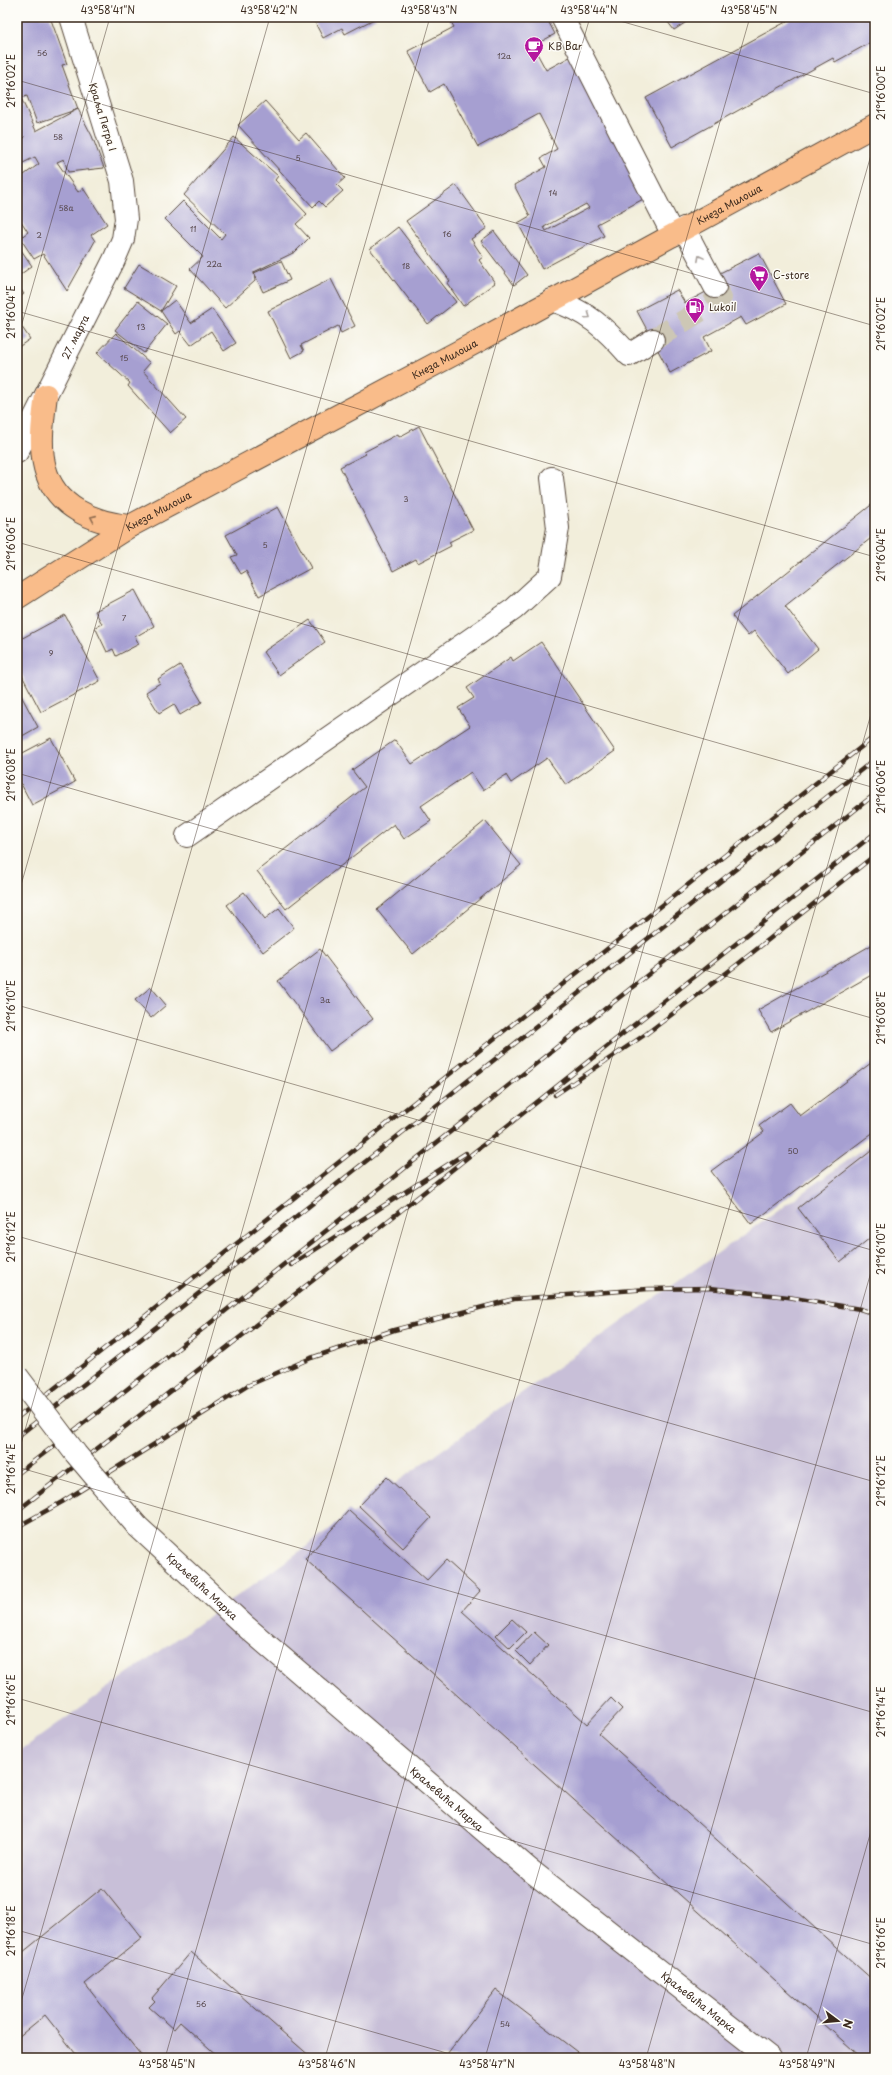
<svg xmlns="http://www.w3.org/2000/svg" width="892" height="2075" font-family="'Playpen Sans',sans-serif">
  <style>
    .industrial { fill: #c8bfd8 }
    .building { fill: #a69fd1; fill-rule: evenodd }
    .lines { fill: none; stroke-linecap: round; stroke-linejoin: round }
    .minor-tunnel { stroke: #cdc7b5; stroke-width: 22; stroke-dasharray: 22 11; stroke-linecap: butt }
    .minor-casing { stroke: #56473a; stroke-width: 24 }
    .major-casing { stroke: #56473a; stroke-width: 24 }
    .minor { stroke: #fff; stroke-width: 22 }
    .major { stroke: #f9bc8a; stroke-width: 22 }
    .rail-casing { stroke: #3b2a1e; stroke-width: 4.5 }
    .rail { stroke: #fdfcf7; stroke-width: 3; stroke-dasharray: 9; stroke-linecap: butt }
    .minor-bridge-casing { stroke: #56473a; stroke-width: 24; stroke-linecap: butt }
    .minor-bridge { stroke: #fff; stroke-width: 22 }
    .oneway { stroke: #a79f9a }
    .oneway2 { stroke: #906c4f }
    .ticks { fill: none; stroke: #3b2a1e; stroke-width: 1; stroke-opacity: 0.45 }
    .labels { text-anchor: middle; stroke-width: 3; stroke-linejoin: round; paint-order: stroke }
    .number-label { font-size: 8px; fill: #56474b }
    .poi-label { font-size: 10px; fill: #3b2a1e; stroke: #fdfcf7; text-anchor: start }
    .street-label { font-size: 10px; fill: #3b2a1e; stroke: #fdfcf7 }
    .neatline { fill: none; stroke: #3b2a1e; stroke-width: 1.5 }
    .ticks-label { font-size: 10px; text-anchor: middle; fill: #3b2a1e }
  </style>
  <rect width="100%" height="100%" fill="#fdfcf7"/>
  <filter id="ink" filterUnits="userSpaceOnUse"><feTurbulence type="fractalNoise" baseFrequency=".025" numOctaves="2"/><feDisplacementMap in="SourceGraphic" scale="8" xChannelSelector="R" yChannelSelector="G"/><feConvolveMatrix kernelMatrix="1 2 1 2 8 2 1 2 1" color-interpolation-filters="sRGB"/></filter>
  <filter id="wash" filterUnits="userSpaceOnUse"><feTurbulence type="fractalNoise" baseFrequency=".012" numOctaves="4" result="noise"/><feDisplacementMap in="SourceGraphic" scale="16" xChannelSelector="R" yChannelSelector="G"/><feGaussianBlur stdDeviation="0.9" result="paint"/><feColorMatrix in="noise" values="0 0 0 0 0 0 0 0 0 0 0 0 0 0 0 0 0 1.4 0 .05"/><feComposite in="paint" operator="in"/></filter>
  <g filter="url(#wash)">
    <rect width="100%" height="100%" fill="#f2eedb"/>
    <!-- industrial -->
    <path class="industrial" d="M875 1141V2058H17V1753Z"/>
    <g id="blocks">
      <!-- building -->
      <path class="building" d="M17 17H50L67 64 62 65 78 109 37 123 27 96 21 98 36 131 78 109 92 136 104 168 68 172 64 159 57 162 78 192 83 188 107 224 91 235 95 241 67 291 43 254 34 259 20 238 28 232 17 215V180L39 164 35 157 17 166V141L25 137 17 140Z
        M312 17H375L376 18 345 34 342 28 323 38Z
        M448 17H546L555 34 533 46 546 70 577 53 647 197 597 224 604 236 542 269 518 223 530 216 514 185 546 167 541 158 557 149 539 114 478 147 444 84 430 92 408 51 454 27ZM586 204 589 208 546 231 544 227Z
        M664 17H694L674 30Z
        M795 17H875V40L835 62 833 58 672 147 646 98Z
        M265 101 299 139 306 133 345 178 337 185 343 191 325 207 319 201 313 207 238 125Z
        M234 137 278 176 275 180 307 214 296 224 309 238 295 252 254 272 255 281 225 308 190 269 203 257 165 219 183 201 221 239 225 234 184 195Z
        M456 185 487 228 471 239 483 257 479 260 495 283 463 306 447 283 450 281 406 221Z
        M398 227 456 302 428 324 370 249Z
        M494 231 527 275 514 285 481 241Z
        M17 244 32 266 17 277Z
        M759 253 786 304 746 325 741 317 704 337 711 351 670 373 637 311 677 290 685 303 723 283 718 274Z
        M281 261 290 280 263 292 254 273Z
        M139 264 176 286 161 311 124 288Z
        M331 279 355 326 341 333 338 326 301 345 304 351 291 358 268 311Z
        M17 285 24 294 17 299Z
        M175 300 191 323 212 309 236 343 224 351 211 331 191 345 180 331 176 334 161 311Z
        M138 301 167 324 144 353 115 330Z
        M17 320 30 339 17 348Z
        M116 333 150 363 143 371 186 419 170 433 128 386 130 383 97 353Z
        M419 426 473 530 449 542 451 546 418 563 416 559 393 571 340 467 366 454 364 452 398 434 399 437Z
        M875 502V535L785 606 818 649 788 674 754 631 748 636 732 616Z
        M278 507 311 568 259 596 246 571 241 574 231 557 237 555 226 535Z
        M135 590 154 626 135 637 139 644 116 656 113 649 107 652 95 627 102 624 95 611Z
        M65 615 100 681 41 712 17 666V641Z
        M310 620 325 642 279 675 263 652Z
        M541 642 615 751 566 785 547 758 511 783 506 775 483 790 471 772 421 806 431 821 404 839 394 824 286 909 257 871 365 787 352 770 395 740 412 764 470 726 458 708 474 698 467 688 511 657 513 661Z
        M180 665 202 702 180 715 174 704 159 713 146 692 160 683 158 679Z
        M17 688 38 727 17 739Z
        M51 738 75 782 32 805 17 776V756Z
        M485 821 521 865 413 954 377 910Z
        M244 892 265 919 279 908 294 928 263 952 227 905Z
        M875 943V973L771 1032 758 1010Z
        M320 949 373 1019 330 1051 278 981Z
        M151 987 166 1005 151 1018 135 1000Z
        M875 1060V1131L751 1224 711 1171 764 1132 759 1126 790 1103 800 1116Z
        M875 1148V1234L840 1262 798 1208Z
        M387 1477 431 1518 403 1548 359 1506Z
        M349 1510 427 1580 446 1560 480 1591 462 1611 587 1724 611 1698 622 1709 599 1734 875 1982V2053L871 2058H862L305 1559Z
        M512 1619 526 1632 510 1648 496 1635Z
        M534 1632 548 1645 530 1665 516 1651Z
        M102 1888 142 1938 85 1984 143 2058H79L45 2015 17 2038V1957Z
        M191 1952 312 2058H218L219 2057 180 2022 174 2029 149 2007 155 2001 152 1998Z
        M496 1990 585 2058H444Z"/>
    </g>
  </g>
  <g filter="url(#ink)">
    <use href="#blocks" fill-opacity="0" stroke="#56473a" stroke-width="1"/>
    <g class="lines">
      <!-- minor-tunnel -->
      <path class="minor-tunnel" d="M653 340 721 298 715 287"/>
      <defs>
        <g id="minor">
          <path d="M562 17 673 235"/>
          <path d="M684 228 715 287"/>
          <path d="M552 300C587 311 605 328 629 355L653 340"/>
          <path id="s1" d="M17 452 114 260 123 239 126 219 122 181 71 17"/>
          <path d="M187 836 514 609 550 576 558 528 552 478"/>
          <path id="s2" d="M137 1526 244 1625 530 1870 770 2058"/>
        </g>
        <g id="major">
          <path d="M46 395C43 419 39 445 45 468 55 507 94 523 130 526"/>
          <path id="s3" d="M17 598 130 526 458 352 875 125"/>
        </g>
      </defs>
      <!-- minor casing -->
      <use href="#minor" class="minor-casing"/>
      <!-- major casing -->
      <use href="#major" class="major-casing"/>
      <!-- minor -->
      <use href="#minor" class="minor"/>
      <!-- major -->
      <use href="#major" class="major"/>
      <defs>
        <path id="rail" d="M555 1095 646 1034 738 964 875 855
          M291 1265 466 1153
          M17 1418 875 736
          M17 1437 875 759
          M17 1474 97 1413 875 794
          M17 1511 330 1267 875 833
          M17 1527 62 1502 247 1386 311 1358 394 1330 514 1299 648 1289 710 1288 788 1297 860 1309 875 1314"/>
      </defs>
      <!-- rail casing -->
      <use href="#rail" class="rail-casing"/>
      <!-- rail -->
      <use href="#rail" class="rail"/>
      <defs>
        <path id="minor-bridge" d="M17 1376 76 1454 137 1526"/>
      </defs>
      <!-- minor-bridge casing -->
      <use href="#minor-bridge" class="minor-bridge-casing"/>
      <!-- minor-bridge -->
      <use href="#minor-bridge" class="minor-bridge"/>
    </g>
    <!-- one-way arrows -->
    <defs><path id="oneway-chevron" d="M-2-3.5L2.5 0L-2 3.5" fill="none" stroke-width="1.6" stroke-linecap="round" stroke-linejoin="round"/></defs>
    <g class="oneway">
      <use href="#oneway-chevron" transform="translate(700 258) rotate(-118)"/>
      <use href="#oneway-chevron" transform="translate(588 316) rotate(35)"/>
    </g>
    <use class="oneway2" href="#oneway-chevron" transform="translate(93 518) rotate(-156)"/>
  </g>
  <!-- ticks -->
  <path class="ticks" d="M606 17 875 94M17 80 875 326M17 311 875 557M17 341 110 17M17 542 875 788M17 773 875 1019M17 899 270 17M17 1005 875 1251M17 1236 875 1482M17 1458 430 17M17 1467 875 1713M17 1698 875 1945M17 1930 464 2058M17 2016 590 17M165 2058 750 17M325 2058 875 141M485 2058 875 700M646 2058 875 1258M806 2058 875 1817"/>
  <!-- icons -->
  <defs>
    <symbol id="cafe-pin" viewBox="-11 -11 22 30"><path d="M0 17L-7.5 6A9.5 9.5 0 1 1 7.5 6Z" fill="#b5179e" stroke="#fdfcf7"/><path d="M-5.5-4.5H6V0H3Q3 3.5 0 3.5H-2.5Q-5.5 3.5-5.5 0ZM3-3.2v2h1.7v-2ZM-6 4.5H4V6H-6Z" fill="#fff"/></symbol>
    <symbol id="supermarket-pin" viewBox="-11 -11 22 30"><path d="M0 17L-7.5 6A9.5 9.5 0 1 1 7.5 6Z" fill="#b5179e" stroke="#fdfcf7"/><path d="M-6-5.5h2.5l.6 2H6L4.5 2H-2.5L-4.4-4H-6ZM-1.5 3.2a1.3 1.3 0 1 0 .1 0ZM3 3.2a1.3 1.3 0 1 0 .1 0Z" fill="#fff"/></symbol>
    <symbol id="fuel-pin" viewBox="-11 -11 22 30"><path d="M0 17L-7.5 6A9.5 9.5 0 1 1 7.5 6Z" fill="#b5179e" stroke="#fdfcf7"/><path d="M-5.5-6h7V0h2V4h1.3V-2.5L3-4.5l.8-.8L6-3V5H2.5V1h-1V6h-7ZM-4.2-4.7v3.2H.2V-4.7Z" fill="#fff"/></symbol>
  </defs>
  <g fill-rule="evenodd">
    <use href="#cafe-pin" x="523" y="35" width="22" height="30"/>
    <use href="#supermarket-pin" x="748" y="264" width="22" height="30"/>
    <use href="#fuel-pin" x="684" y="296" width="22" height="30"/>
  </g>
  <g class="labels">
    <!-- number labels -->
    <g class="number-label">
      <text x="42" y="56">56</text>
      <text x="504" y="59">12a</text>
      <text x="58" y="140">58</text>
      <text x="298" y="161">5</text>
      <text x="553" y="196">14</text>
      <text x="66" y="211">58a</text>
      <text x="193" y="232">11</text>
      <text x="447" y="237">16</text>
      <text x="39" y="238">2</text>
      <text x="214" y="267">22a</text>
      <text x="406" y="269">18</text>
      <text x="141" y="330">13</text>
      <text x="124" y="361">15</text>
      <text x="406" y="502">3</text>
      <text x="265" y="548">5</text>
      <text x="124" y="621">7</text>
      <text x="51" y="656">9</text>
      <text x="325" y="1003">3a</text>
      <text x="793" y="1154">50</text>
      <text x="201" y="2007">56</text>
      <text x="505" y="2027">54</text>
    </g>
    <!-- poi labels -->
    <g class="poi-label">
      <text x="548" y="50">KB Bar</text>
      <text x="773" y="279">C-store</text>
      <text x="709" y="311">Lukoil</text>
    </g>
    <!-- street labels -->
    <g class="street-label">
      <text transform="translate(103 117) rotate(73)" y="4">Краља Петра I</text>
      <text dy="4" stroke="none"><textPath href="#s3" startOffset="814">Кнеза Милоша</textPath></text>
      <text dy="4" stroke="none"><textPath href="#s1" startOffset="129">27. марта</textPath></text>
      <text dy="4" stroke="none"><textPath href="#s3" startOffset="490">Кнеза Милоша</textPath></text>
      <text dy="4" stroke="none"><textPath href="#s3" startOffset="166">Кнеза Милоша</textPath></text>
      <text dy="4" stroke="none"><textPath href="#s2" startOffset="89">Краљевића Марка</textPath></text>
      <text dy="4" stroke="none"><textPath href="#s2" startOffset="413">Краљевића Марка</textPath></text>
      <text dy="4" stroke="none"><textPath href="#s2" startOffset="737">Краљевића Марка</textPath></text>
    </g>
  </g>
  <!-- margin -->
  <rect width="892" height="2075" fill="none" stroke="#fdfcf7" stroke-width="44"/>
  <!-- north arrow -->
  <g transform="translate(838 2021) rotate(106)" stroke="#fdfcf7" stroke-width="3" paint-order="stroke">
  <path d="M0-3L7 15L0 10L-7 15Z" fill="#3b2a1e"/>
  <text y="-6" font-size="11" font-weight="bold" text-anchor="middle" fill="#3b2a1e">N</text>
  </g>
  <rect x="22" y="22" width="848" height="2031" class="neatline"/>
  <g class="ticks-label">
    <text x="108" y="14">43°58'41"N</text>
    <text x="269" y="14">43°58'42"N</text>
    <text x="429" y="14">43°58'43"N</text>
    <text x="589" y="14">43°58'44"N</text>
    <text x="749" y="14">43°58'45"N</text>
    <text transform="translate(11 81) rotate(-90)" y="4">21°16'02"E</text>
    <text transform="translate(881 93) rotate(-90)" y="4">21°16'00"E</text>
    <text transform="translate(11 312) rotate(-90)" y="4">21°16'04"E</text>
    <text transform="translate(881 324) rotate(-90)" y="4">21°16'02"E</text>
    <text transform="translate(11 544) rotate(-90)" y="4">21°16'06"E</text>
    <text transform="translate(881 555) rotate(-90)" y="4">21°16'04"E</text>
    <text transform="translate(11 775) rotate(-90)" y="4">21°16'08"E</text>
    <text transform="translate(881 787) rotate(-90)" y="4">21°16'06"E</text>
    <text transform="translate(11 1006) rotate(-90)" y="4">21°16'10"E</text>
    <text transform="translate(881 1018) rotate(-90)" y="4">21°16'08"E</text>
    <text transform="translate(11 1237) rotate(-90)" y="4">21°16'12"E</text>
    <text transform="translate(881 1249) rotate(-90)" y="4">21°16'10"E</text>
    <text transform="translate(11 1469) rotate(-90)" y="4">21°16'14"E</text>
    <text transform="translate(881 1481) rotate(-90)" y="4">21°16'12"E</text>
    <text transform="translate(11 1700) rotate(-90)" y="4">21°16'16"E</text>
    <text transform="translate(881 1712) rotate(-90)" y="4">21°16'14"E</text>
    <text transform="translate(11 1931) rotate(-90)" y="4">21°16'18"E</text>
    <text transform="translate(881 1943) rotate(-90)" y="4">21°16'16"E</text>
    <text x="167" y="2068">43°58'45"N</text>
    <text x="327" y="2068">43°58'46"N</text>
    <text x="487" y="2068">43°58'47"N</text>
    <text x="647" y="2068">43°58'48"N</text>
    <text x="807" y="2068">43°58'49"N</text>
  </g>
</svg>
